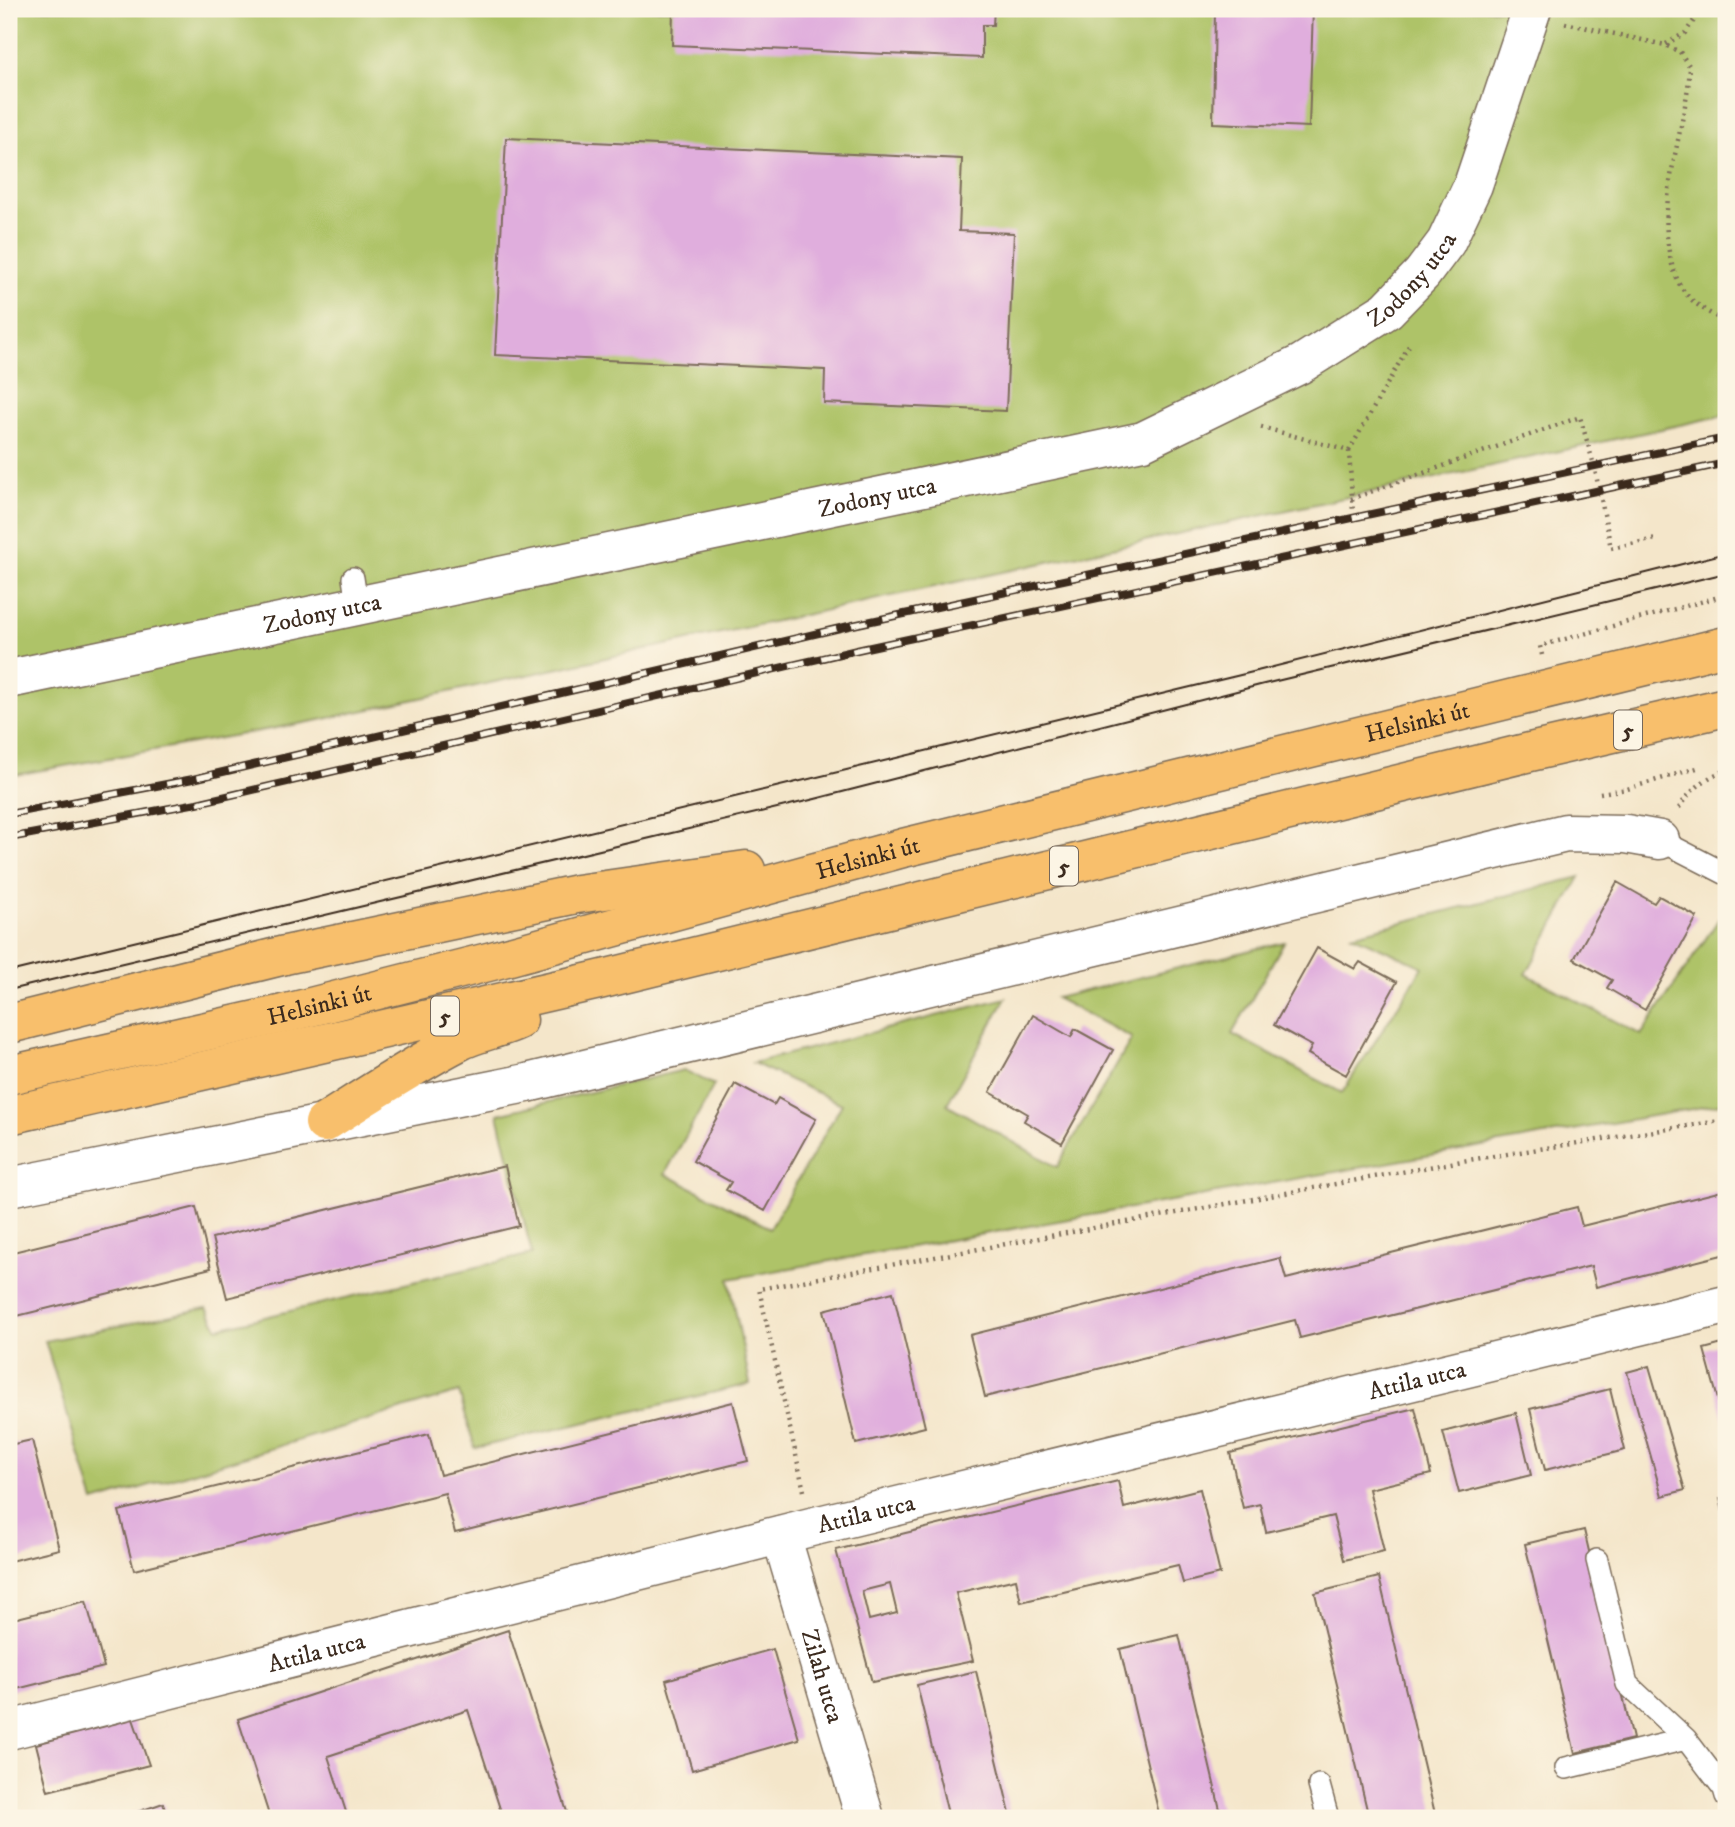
<svg xmlns="http://www.w3.org/2000/svg" width="1735" height="1827" font-family="'IM FELL DW Pica',serif">
  <style>
    .green { fill: #aec368; stroke: #747643; stroke-width: 2 }
    .building { fill: #e0aedd; fill-rule: evenodd }
    .lines { fill: none; stroke-linecap: round; stroke-linejoin: round }
    .lane-casing { stroke: #7c6c5a; stroke-width: 24 }
    .street-casing { stroke: #7c6c5a; stroke-width: 41 }
    .primary-casing { stroke: #7c6c5a; stroke-width: 41 }
    .path { stroke: #7c6c5a; stroke-width: 4.5; stroke-dasharray: 2 5; stroke-linecap: butt }
    .lane { stroke: #fff; stroke-width: 21 }
    .street { stroke: #fff; stroke-width: 38 }
    .primary { stroke: #f8bf6c; stroke-width: 38 }
    .tram { stroke: #3b2a1e; stroke-width: 2 }
    .rail-casing { stroke: #3b2a1e; stroke-width: 8 }
    .rail { stroke: #fcf5e5; stroke-width: 5; stroke-dasharray: 16; stroke-linecap: butt }
    .labels { text-anchor: middle; stroke-width: 5; stroke-linejoin: round; paint-order: stroke }
    .shield { fill: #fcf5e5; stroke: #75675a; stroke-width: 2 }
    .shield-label { font-size: 23px; font-weight: bold; fill: #3b2a1e }
    .street-label { font-size: 24px; fill: #3b2a1e; stroke: #fcf5e5 }
  </style>
  <rect width="100%" height="100%" fill="#fcf5e5"/>
  <filter id="ink" filterUnits="userSpaceOnUse"><feTurbulence type="fractalNoise" baseFrequency=".0143" numOctaves="2"/><feDisplacementMap in="SourceGraphic" scale="14" xChannelSelector="R" yChannelSelector="G"/><feConvolveMatrix kernelMatrix="1 2 1 2 8 2 1 2 1" color-interpolation-filters="sRGB"/></filter>
  <filter id="wash" filterUnits="userSpaceOnUse"><feTurbulence type="fractalNoise" baseFrequency=".00686" numOctaves="4" result="noise"/><feDisplacementMap in="SourceGraphic" scale="28" xChannelSelector="R" yChannelSelector="G"/><feGaussianBlur stdDeviation="1.57" result="paint"/><feColorMatrix in="noise" values="0 0 0 0 0 0 0 0 0 0 0 0 0 0 0 0 0 1.4 0 .05"/><feComposite in="paint" operator="in"/></filter>
  <g filter="url(#wash)">
    <rect width="100%" height="100%" fill="#f4e6ca"/>
    <!-- green -->
    <path class="green" d="M9 9H1726V415L315 721 9 776Z
      M1580 877 1526 974 1641 1035 1719 919 1726 924V1103L729 1279 750 1384 475 1448 459 1392 94 1502 45 1341 207 1308 218 1328 532 1254 498 1114 684 1070 714 1085 665 1174 770 1228 842 1104 753 1063 1006 998 947 1104 1057 1167 1132 1038 1056 998 1284 942 1232 1034 1342 1093 1423 967 1352 935Z"/>
    <g id="blocks">
      <!-- building -->
      <path class="building" d="M673 9H994L993 25H982V58L672 45Z
        M1215 9H1313L1309 127 1213 123Z
        M506 138 962 159 959 231 1014 233 1006 411 824 403 825 370 495 355Z
        M1617 882 1654 903 1659 896 1697 917 1645 1010 1607 988 1612 980 1574 959Z
        M1317 948 1355 969 1360 962 1397 982 1346 1075 1308 1054 1312 1046 1274 1025Z
        M1033 1015 1071 1037 1075 1029 1113 1050 1062 1143 1024 1121 1028 1114 990 1092Z
        M735 1084 774 1105 778 1098 816 1119 765 1211 726 1190 731 1182 693 1161Z
        M505 1166 519 1226 227 1298 212 1238Z
        M1726 1190V1254L1596 1287 1591 1266 1300 1338 1295 1320 985 1397 970 1335 1280 1258 1286 1279 1577 1207 1582 1226Z
        M196 1207 211 1268 9 1318V1253Z
        M893 1292 925 1427 856 1444 824 1310Z
        M1726 1343V1425H1725L1704 1349Z
        M1649 1366 1685 1490 1662 1496 1627 1372Z
        M1610 1389 1625 1450 1545 1470 1530 1409Z
        M733 1402 748 1461 455 1533 445 1493 134 1570 119 1511 429 1434 440 1475Z
        M1415 1408 1431 1474 1369 1489 1384 1551 1344 1560 1333 1516 1266 1532 1260 1504 1243 1508 1230 1453Z
        M1516 1413 1531 1475 1459 1493 1443 1432Z
        M32 1440 59 1549 10 1561 9 1445Z
        M1118 1481 1124 1508 1200 1489 1220 1574 1183 1583 1178 1565 1021 1602 1016 1579 956 1593 973 1661 872 1682 836 1550ZM890 1584 897 1613 869 1620 862 1591Z
        M1726 1497V1520L1725 1521 1720 1499Z
        M1584 1530 1633 1739 1575 1753 1525 1544Z
        M1379 1577 1436 1818H1369L1315 1593Z
        M86 1601 104 1667 9 1691V1620Z
        M508 1630 569 1818H503L468 1710 328 1756 348 1818H270L238 1719Z
        M1179 1635 1222 1818H1160L1120 1649Z
        M773 1649 799 1739 692 1770 666 1680Z
        M976 1671 1011 1818H949L917 1685Z
        M133 1719 149 1765 48 1791 36 1744Z
        M163 1803 168 1818H120Z"/>
    </g>
  </g>
  <g filter="url(#ink)">
    <use href="#blocks" fill-opacity="0" stroke="#7c6c5a" stroke-width="2"/>
    <g class="lines">
      <defs>
        <path id="lane" d="M353 578 357 605
          M1660 840 1726 874
          M1597 1560 1627 1684 1686 1739 1724 1789 1726 1796
          M1566 1768 1686 1739
          M1319 1785 1328 1818"/>
        <g id="street">
          <path id="s1" d="M9 679 1143 441 1301 364 1387 310 1422 274 1446 242 1473 185 1532 9"/>
          <path d="M9 1187 527 1083 1566 833 1626 834 1660 840"/>
          <path id="s2" d="M781 1535 865 1818"/>
          <path id="s3" d="M9 1730 811 1527 1726 1305"/>
        </g>
        <g id="primary">
          <path d="M9 1024 285 955 577 894 746 870"/>
          <path id="s4" d="M9 1075 283 1014 492 961 903 848 1726 646"/>
          <path d="M9 1115 599 980 1530 752 1726 707"/>
          <path d="M324 1123C368 1095 412 1066 458 1042 477 1032 499 1029 518 1020"/>
        </g>
      </defs>
      <!-- lane casing -->
      <use href="#lane" class="lane-casing"/>
      <!-- street casing -->
      <use href="#street" class="street-casing"/>
      <!-- primary casing -->
      <use href="#primary" class="primary-casing"/>
      <!-- path -->
      <path class="path" d="M1565 23 1665 45 1680 52 1690 67C1686 135 1648 215 1678 281 1686 300 1708 313 1726 322
        M1666 44 1685 33 1702 9
        M1261 427 1349 451 1353 512
        M1349 451 1411 342
        M1351 499 1580 417 1594 465 1611 548 1656 539
        M1542 655 1540 646 1726 595
        M1600 793 1627 789 1697 768
        M1679 808C1687 793 1709 774 1726 771
        M804 1491 759 1289 1462 1161 1726 1120"/>
      <!-- lane -->
      <use href="#lane" class="lane"/>
      <!-- street -->
      <use href="#street" class="street"/>
      <!-- primary -->
      <use href="#primary" class="primary"/>
      <!-- tram -->
      <path class="tram" d="M9 972 1257 671 1726 553
        M9 990 815 799 1264 684 1726 573"/>
      <defs>
        <path id="rail" d="M9 814 193 779 853 625 1726 438
          M9 838 197 803 857 650 1726 463"/>
      </defs>
      <!-- rail casing -->
      <use href="#rail" class="rail-casing"/>
      <!-- rail -->
      <use href="#rail" class="rail"/>
    </g>
  </g>
  <g class="labels">
    <!-- shield labels -->
    <g class="shield">
      <rect x="1614" y="710.5" width="28" height="39" rx="5"/>
      <rect x="1050" y="846.5" width="28" height="39" rx="5"/>
      <rect x="431" y="996.5" width="28" height="39" rx="5"/>
    </g>
    <g class="shield-label">
      <text x="1628" y="738">5</text>
      <text x="1064" y="874">5</text>
      <text x="445" y="1024">5</text>
    </g>
    <!-- street labels -->
    <g class="street-label">
      <text dy="8" stroke="none"><textPath href="#s1" startOffset="1475">Zodony utca</textPath></text>
      <text dy="8" stroke="none"><textPath href="#s1" startOffset="887">Zodony utca</textPath></text>
      <text dy="8" stroke="none"><textPath href="#s1" startOffset="320">Zodony utca</textPath></text>
      <text dy="8" stroke="none"><textPath href="#s4" startOffset="1452">Helsinki út</textPath></text>
      <text dy="8" stroke="none"><textPath href="#s4" startOffset="886">Helsinki út</textPath></text>
      <text dy="8" stroke="none"><textPath href="#s4" startOffset="318">Helsinki út</textPath></text>
      <text dy="8" stroke="none"><textPath href="#s3" startOffset="1451">Attila utca</textPath></text>
      <text dy="8" stroke="none"><textPath href="#s3" startOffset="884">Attila utca</textPath></text>
      <text dy="8" stroke="none"><textPath href="#s3" startOffset="317">Attila utca</textPath></text>
      <text dy="8" stroke="none"><textPath href="#s2" startOffset="147">Zilah utca</textPath></text>
    </g>
  </g>
  <!-- margin -->
  <rect width="1735" height="1827" fill="none" stroke="#fcf5e5" stroke-width="35"/>
</svg>
